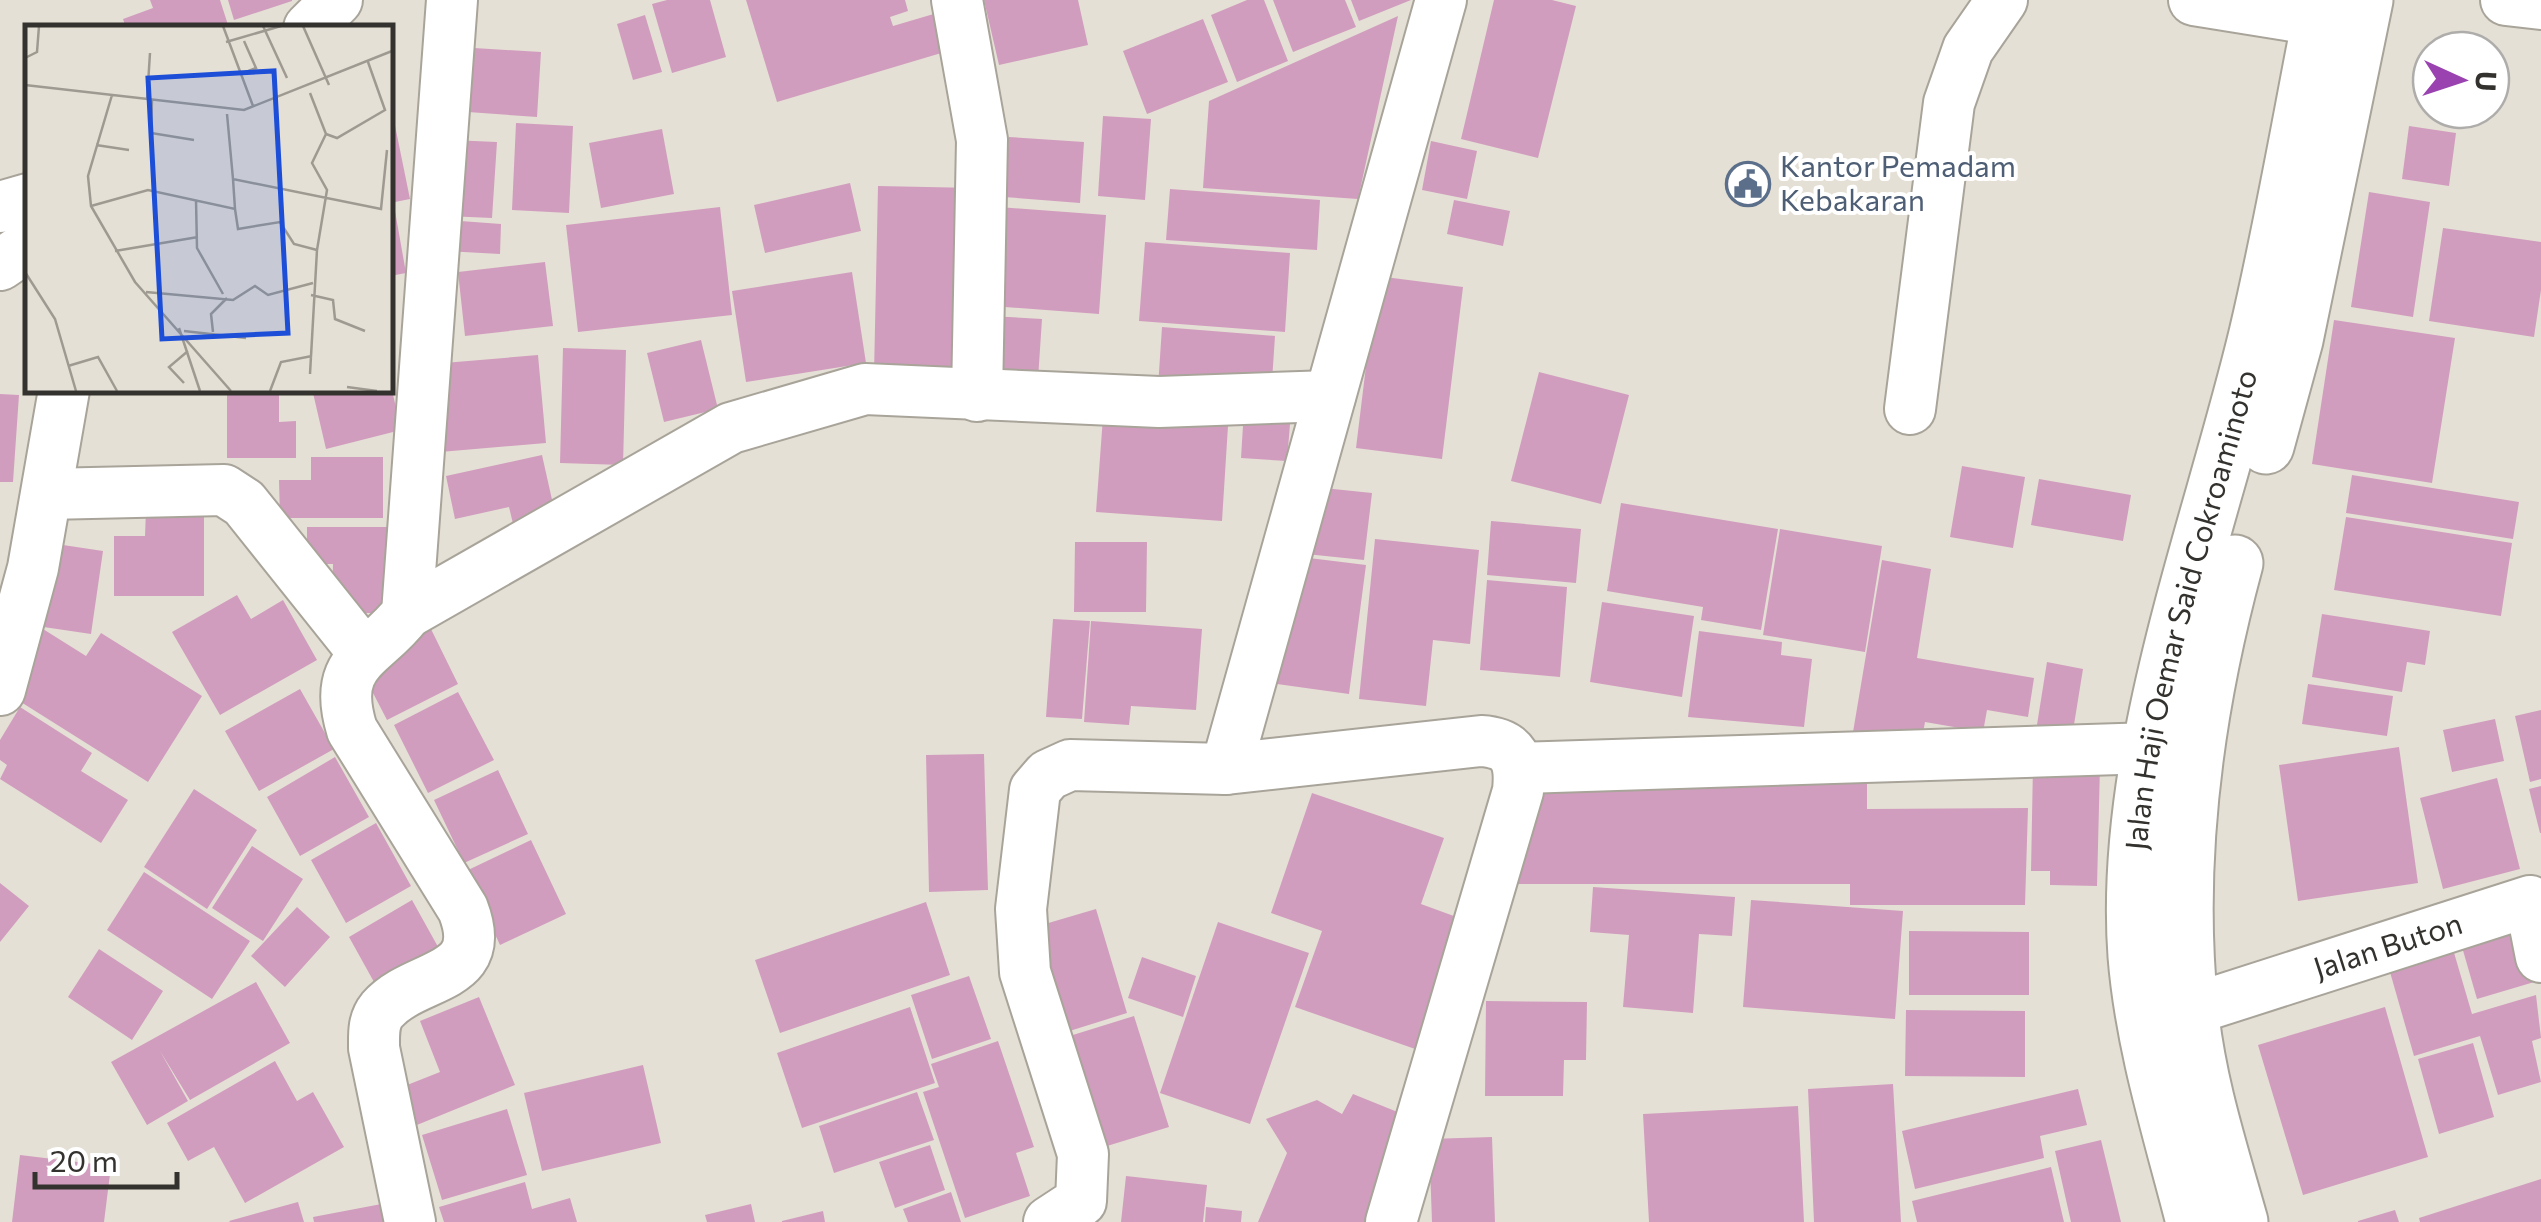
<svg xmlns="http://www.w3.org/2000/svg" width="2541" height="1222" font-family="Commissioner,sans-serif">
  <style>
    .building { fill: #d19dbe }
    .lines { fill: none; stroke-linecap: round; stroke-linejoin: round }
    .minor-casing { stroke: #a9a49a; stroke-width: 54 }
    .major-casing { stroke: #a9a49a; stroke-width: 59 }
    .minor { stroke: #fff; stroke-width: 50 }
    .major { stroke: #fff; stroke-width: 55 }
    .labels { text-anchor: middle; stroke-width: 8; stroke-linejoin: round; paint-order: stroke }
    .service-label { font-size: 30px; fill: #4e5e75; stroke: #fff; text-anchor: start }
    .street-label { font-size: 30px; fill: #34322e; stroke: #fff }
    .inset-road { fill: none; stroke: #9e9a92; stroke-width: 2.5 }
    .view { fill: #1d4ed8; fill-opacity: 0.15; stroke: #1d4ed8; stroke-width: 5 }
    .inset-edge { fill: none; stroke: #34322e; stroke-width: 5 }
  </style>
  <rect width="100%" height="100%" fill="#e5e0d5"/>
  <!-- building -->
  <path class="building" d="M150 0H220L229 28H126L123 19 153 8Z
    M228 0H292V1L234 20Z
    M667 0H710L726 57 672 73 652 4Z
    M746 0H905L908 11 890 17 893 26 937 13 948 51 777 102Z
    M984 0H1078L1088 45 999 65Z
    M1247 0H1264L1288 61 1237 82 1211 15Z
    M1273 0H1345L1356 27 1293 52Z
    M1351 0H1411L1359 21Z
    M1494 0H1552L1576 6 1538 158 1461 139Z
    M645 15 662 72 633 80 617 24Z
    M1398 16 1358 199 1203 188 1209 101Z
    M1203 19 1228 82 1147 114 1123 51Z
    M458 47 541 52 537 117 454 111Z
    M390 101 410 199 390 203Z
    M1103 116 1151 119 1145 200 1098 196Z
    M516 123 573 126 569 213 512 210Z
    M2409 126 2456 133 2449 186 2402 179Z
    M662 129 674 194 601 208 589 143Z
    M1009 137 1084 142 1080 203 1004 197Z
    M451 140 497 142 492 218 446 216Z
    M1431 141 1477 151 1467 199 1422 190Z
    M850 183 861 231 765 253 754 205Z
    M878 186 975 188 971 377 874 374Z
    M1170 189 1320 200 1317 250 1166 240Z
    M2369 192 2430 202 2413 317 2351 307Z
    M1454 200 1510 211 1503 246 1447 234Z
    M720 207 732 315 578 332 566 225Z
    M999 207 1106 215 1099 314 992 306Z
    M395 211 406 273 390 276V212Z
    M447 220 501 224 500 254 445 251Z
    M2443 228 2541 242V290L2534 337 2429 321Z
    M1145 242 1290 253 1285 332 1139 321Z
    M545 262 553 326 465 336 458 272Z
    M852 272 866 363 746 382 732 291Z
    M1377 276 1463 287 1442 459 1356 448Z
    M990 316 1042 319 1037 394 984 390Z
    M2334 320 2455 338 2432 483 2312 464Z
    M1162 327 1275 336 1271 396 1158 387Z
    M701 340 718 409 664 422 647 353Z
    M563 348 626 350 623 465 560 463Z
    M538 355 546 443 440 452 432 364Z
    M1539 372 1629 395 1601 504 1511 481Z
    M227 390H279V422L296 421V458H227Z
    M326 390H392L401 430 326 449 313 393Z
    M0 394 19 395 13 482H0Z
    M1244 409 1291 412 1287 461 1241 458Z
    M1103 417 1228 426 1222 521 1096 512Z
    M542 455 557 522 515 532 509 507 455 519 446 476Z
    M311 457H383V518H280L279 480H311Z
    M1962 466 2025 477 2013 548 1950 537Z
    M2352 475 2519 502 2513 539 2346 513Z
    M2039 479 2131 495 2123 541 2031 525Z
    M1314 487 1372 493 1364 560 1306 554Z
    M1621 503 1778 529 1761 630 1701 620 1703 607 1607 591Z
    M146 510H204V596H114V536H145Z
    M2346 517 2512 543 2501 616 2334 590Z
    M1491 521 1581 529 1576 583 1487 575Z
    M307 527H387V613H332L333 564H307Z
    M1780 529 1882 546 1865 652 1763 635Z
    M1375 539 1479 550 1470 644 1433 640 1426 706 1359 699Z
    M43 542 103 551 91 634 30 625Z
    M1075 542H1147L1146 612H1074Z
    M1293 556 1366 565 1349 694 1277 684Z
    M1882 560 1931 569 1917 658 2034 678 2028 717 1987 710 1983 732 1925 722 1920 749 1852 738Z
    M1487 580 1567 587 1560 677 1480 670Z
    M237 595 251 619 283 600 317 660 220 715 172 632Z
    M1602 602 1694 616 1682 697 1590 682Z
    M2322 614 2430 631 2425 665 2407 662 2402 692 2312 677Z
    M1053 619 1090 621 1082 719 1046 717Z
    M1091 621 1202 629 1196 710 1131 706 1129 725 1084 722Z
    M430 627 458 684 387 720 358 664Z
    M43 629 86 656 101 633 202 696 148 782 5 692Z
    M1699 631 1782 642 1781 655 1812 659 1804 727 1688 717Z
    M2047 662 2083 669 2072 737 2036 731Z
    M2308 684 2393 696 2387 736 2302 724Z
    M300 689 334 749 259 791 225 731Z
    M458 692 494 760 428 793 394 725Z
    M20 707 92 753 81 771 128 800 101 843 0 779 7 765 0 760V740Z
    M2541 710V779L2530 782 2515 716Z
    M2495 719 2504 761 2452 772 2443 730Z
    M2399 747 2418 883 2298 901 2279 765Z
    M984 754 988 890 929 892 926 755Z
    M335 757 369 817 300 856 267 797Z
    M2033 764 2100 766 2097 886 2050 885V871H2031Z
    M498 770 528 834 464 863 434 800Z
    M1867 778V809L2028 808 2025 905H1850V884H1504L1529 779Z
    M2497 778 2520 869 2443 889 2420 798Z
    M2541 786V833H2540L2529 789Z
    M194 789 257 830 207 909 144 867Z
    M1312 793 1444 838 1421 904 1462 919 1418 1050 1295 1007 1322 931 1271 913Z
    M376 823 411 886 346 923 311 860Z
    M531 840 566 914 500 945 466 871Z
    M252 846 303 879 263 941 212 908Z
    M144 872 250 941 212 999 107 930Z
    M0 883 29 906 0 942Z
    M1593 887 1735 897 1732 936 1699 934 1693 1013 1623 1007 1629 935 1590 932Z
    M412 900 442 954 379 991 349 937Z
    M1751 900 1903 911 1895 1019 1743 1007Z
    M926 902 950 975 780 1033 755 960Z
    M297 907 330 937 285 987 251 956Z
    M1096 909 1127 1013 1060 1034 1028 929Z
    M2528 920 2541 980 2477 999 2460 940Z
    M1218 922 1309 953 1250 1124 1160 1093Z
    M1909 931 2029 932V995H1909Z
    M2450 939 2472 1014 2536 995 2541 1038 2532 1041 2541 1082 2498 1095 2480 1036 2414 1056 2386 958Z
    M99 949 163 991 132 1040 68 997Z
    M1142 957 1196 976 1183 1017 1128 998Z
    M969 976 991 1039 932 1059 911 995Z
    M256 982 290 1043 190 1100 160 1051 188 1101 147 1125 111 1062Z
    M479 997 515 1085 412 1127 397 1089 440 1072 420 1021Z
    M1486 1001 1587 1002 1586 1060H1564L1563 1096H1485Z
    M910 1007 935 1083 802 1128 777 1053Z
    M2385 1007 2428 1157 2303 1195 2258 1045Z
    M1906 1010 2025 1011V1077L1905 1076Z
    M1134 1016 1169 1127 1094 1150 1060 1039Z
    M998 1041 1034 1147 1016 1153 1030 1196 965 1218 923 1092 939 1087 931 1064Z
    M2473 1043 2494 1117 2439 1134 2418 1059Z
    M275 1061 297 1101 313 1092 344 1147 245 1203 214 1147 188 1161 167 1123Z
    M643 1065 661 1143 542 1171 524 1093Z
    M1893 1084 1901 1222H1814L1808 1089Z
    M2078 1089 2087 1125 2040 1136 2044 1158 1915 1189 1902 1131Z
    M917 1092 934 1140 834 1173 819 1126Z
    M1353 1094 1400 1113 1368 1222H1258L1287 1153 1266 1119 1317 1100 1342 1114Z
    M1798 1106 1804 1222H1649L1643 1114Z
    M507 1109 527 1175 442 1200 422 1135Z
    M1492 1137 1495 1222H1432L1429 1139Z
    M2101 1140 2121 1222H2071L2055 1151Z
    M930 1145 945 1190 895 1208 879 1162Z
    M20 1155 111 1166 104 1222H12Z
    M2051 1167 2064 1222H1917L1912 1201Z
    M1126 1176 1207 1185 1203 1222H1121Z
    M2541 1179V1222H2420L2419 1218Z
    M525 1182 532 1209 570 1198 577 1222H444L439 1207Z
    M951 1192 961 1222H908L903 1209Z
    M298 1202 304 1222H230L229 1221Z
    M392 1202 396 1222H314L313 1217Z
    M751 1204 755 1222H707L705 1215Z
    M1206 1207 1242 1211 1241 1222H1205Z
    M2395 1210 2399 1222H2358V1221Z
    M823 1211 825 1222H782V1221Z"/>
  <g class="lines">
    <defs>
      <g id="minor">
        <path d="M957 0 982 140 977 396"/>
        <path d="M2194 0 2361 27"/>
        <path d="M2506 0 2541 4"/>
        <path d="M309 28 337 0"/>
        <path d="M0 207 28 199"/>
        <path d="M0 265 28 246"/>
        <path d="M1910 409 1949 103 1968 49 2002 0"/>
        <path d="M47 494 224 490 244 503 363 652"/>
        <path d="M407 613 731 428 865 389 1159 402 1330 396"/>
        <path d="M0 690 33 568 64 390"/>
        <path d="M1520 768 2152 748"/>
        <path id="s1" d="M2190 1010 2530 901 2541 957"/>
        <path d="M410 1222 374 1048C374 1034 373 1021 382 1010 416 971 491 982 463 909L352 730C330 659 374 657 407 613L452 0"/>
        <path d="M1049 1222 1081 1201 1083 1154 1025 972 1021 909 1035 790 1048 775 1070 765 1226 769"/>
        <path d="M1391 1222 1518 791C1521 760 1514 743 1481 741L1226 769 1441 0"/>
      </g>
      <g id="major">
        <path d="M2266 446 2295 340 2365 0"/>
        <path d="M2235 563C2196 707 2175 858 2190 1007 2197 1081 2220 1151 2240 1222"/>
        <path id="s2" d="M2194 1222C2172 1136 2143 1045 2136 956 2121 753 2210 530 2257 334 2283 224 2302 111 2324 0"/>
      </g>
    </defs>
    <!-- minor casing -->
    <use href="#minor" class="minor-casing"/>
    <!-- major casing -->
    <use href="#major" class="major-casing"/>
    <!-- minor -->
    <use href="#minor" class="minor"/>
    <!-- major -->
    <use href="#major" class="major"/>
  </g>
  <!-- icons -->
  <defs>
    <symbol id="civic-ring" viewBox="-11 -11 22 22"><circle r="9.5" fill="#fff" stroke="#5c6f8a" stroke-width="1.5"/><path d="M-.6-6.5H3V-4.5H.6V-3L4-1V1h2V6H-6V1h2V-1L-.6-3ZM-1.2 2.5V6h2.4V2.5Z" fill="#5c6f8a"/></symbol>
  </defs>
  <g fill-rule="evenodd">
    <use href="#civic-ring" x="1723" y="159" width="50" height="50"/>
  </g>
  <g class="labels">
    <!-- service labels -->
    <g class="service-label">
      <text x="1780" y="177">Kantor Pemadam<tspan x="1780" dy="34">Kebakaran</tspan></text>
    </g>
    <!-- street labels -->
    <g class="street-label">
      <text dy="10" stroke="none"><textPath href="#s2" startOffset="625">Jalan Haji Oemar Said Cokroaminoto</textPath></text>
      <text dy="10" stroke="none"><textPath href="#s1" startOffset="208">Jalan Buton</textPath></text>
    </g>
  </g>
  <!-- overview -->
  <g transform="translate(25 25)">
    <rect width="368" height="368" fill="#e5e0d5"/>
    <path class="inset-road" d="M198 1 216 49M238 1 262 53M278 1 304 60M219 16 231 43 216 49 228 81M201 17 256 1M0 33 12 27 14 1M0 60 219 85 367 26M285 68 301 109 287 138 302 165 292 225M87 70 63 151 66 181 110 257 206 366M127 74 126 108 169 115M122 75 125 28M202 89 208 154M301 109 312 113 360 85 343 37M71 120 104 125M171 175 172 223 198 269M66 181 123 165 210 184 208 154 356 184 362 125M210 184 213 204 255 197 269 219 292 225 285 349M90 226 173 212M0 247 30 294 51 366M121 267 208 275 230 261 243 270 288 258M286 270 308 275 310 294 340 306M154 303 175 366M159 306 221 313M188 307 186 289 202 273M43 341 73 332 92 366M159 358 144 342 163 326M322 362 352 366M245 366 256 337 287 331"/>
    <path class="view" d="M249 46 263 308 137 314 123 53Z"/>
    <rect width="368" height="368" class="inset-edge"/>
  </g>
  <!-- north arrow -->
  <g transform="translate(2461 80) rotate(93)"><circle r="48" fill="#ffffff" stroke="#aeadab" stroke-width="2.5"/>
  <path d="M0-8L18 38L0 25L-18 38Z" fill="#9a43b0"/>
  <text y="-15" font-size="28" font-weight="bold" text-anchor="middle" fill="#34322e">U</text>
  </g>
  <!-- scale -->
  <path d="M35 1172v15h142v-15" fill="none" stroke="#34322e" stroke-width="5"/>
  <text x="50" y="1172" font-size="30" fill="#34322e" stroke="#ffffff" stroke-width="8" paint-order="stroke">20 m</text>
</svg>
